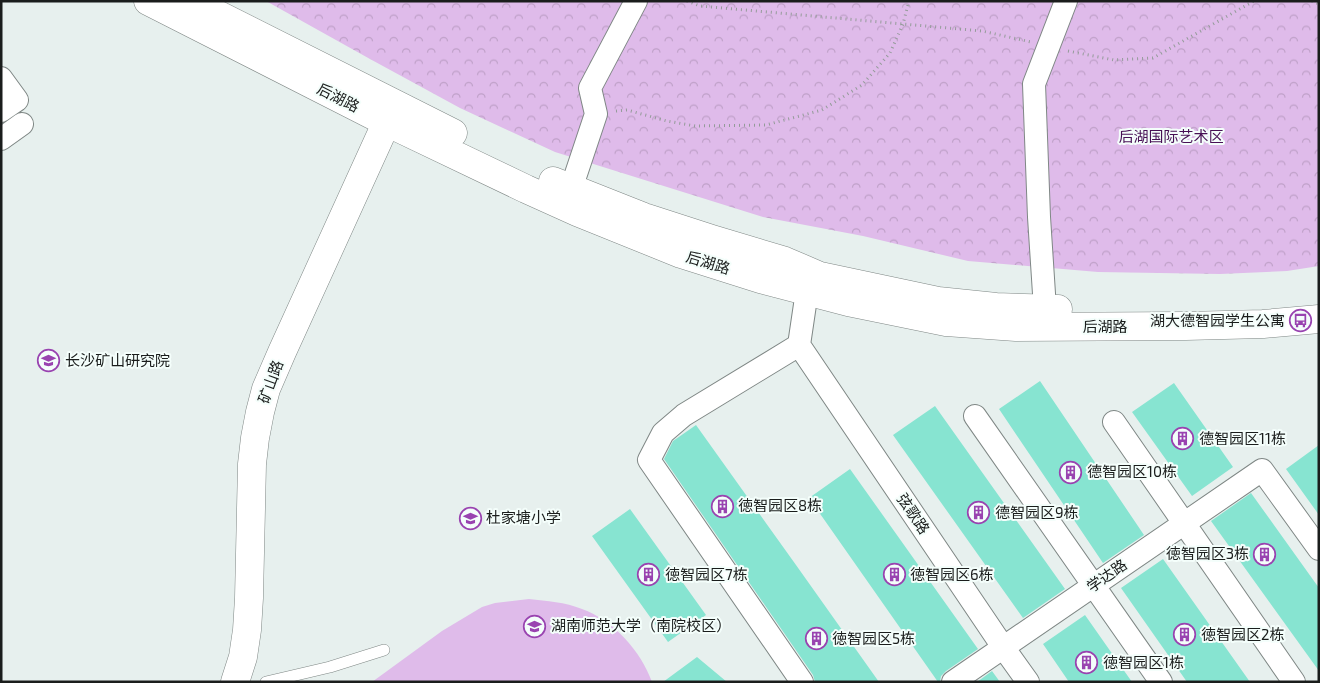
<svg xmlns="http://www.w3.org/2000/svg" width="1320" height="683" font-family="'Exo 2','Noto Sans SC',sans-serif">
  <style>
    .grass { fill: #dfbbea }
    .park { fill: url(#park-crowns) }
    .building { fill: #87e4d1 }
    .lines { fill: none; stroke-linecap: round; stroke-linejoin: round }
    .lane-casing { stroke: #7f8785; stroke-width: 12 }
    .street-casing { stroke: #7f8785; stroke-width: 24 }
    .secondary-casing { stroke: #7f8785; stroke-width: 29 }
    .path { stroke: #949b99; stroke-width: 3; stroke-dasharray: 1 4; stroke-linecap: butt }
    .lane { stroke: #fff; stroke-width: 11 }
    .street { stroke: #fff; stroke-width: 22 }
    .secondary { stroke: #fff; stroke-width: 28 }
    .labels { text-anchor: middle; stroke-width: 4; stroke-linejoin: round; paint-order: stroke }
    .street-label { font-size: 15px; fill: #1a1d1c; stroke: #f4fefb }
    .park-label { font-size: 15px; fill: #471055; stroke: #f4fefb }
    .poi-label { font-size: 15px; fill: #1a1d1c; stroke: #f4fefb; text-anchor: start }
  </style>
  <defs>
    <pattern id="park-crowns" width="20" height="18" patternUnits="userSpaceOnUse" patternTransform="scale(1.25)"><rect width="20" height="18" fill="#dfbbea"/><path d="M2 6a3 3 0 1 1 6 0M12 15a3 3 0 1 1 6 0" fill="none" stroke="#bfa0c8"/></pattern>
  </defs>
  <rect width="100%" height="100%" fill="#e7f0ee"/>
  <!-- grass -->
  <path class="grass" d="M529 599C547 601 565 602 582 609 613 620 641 651 652 682H372L442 631 482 607 495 603Z"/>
  <!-- park -->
  <path class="park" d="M266 1H1319V266L1287 271 1220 274 1098 272 968 261 863 236 763 217 555 152 460 108 370 59Z"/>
  <!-- building -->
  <path class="building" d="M1040 381 1144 535 1103 563 999 409Z
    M1174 383 1233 467 1192 496 1132 412Z
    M935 406 1065 589 1023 618 893 435Z
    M696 425 796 565 879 682H815L813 675 664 459 673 441Z
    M1319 445V515L1286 469Z
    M850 469 978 649 946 671 941 676 940 682H938L809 498Z
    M1251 493 1319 588V671L1211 521Z
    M630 509 706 615 668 642 592 536Z
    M1163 559 1250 682H1187L1121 588Z
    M1085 615 1132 682H1069L1043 644Z
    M697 657 727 682H663Z
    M992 671 1000 682H977Z"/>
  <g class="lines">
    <defs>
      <path id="lane" d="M266 682 330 667 384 650"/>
      <path id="street" d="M1 78 17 100 1 111
        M1 139 22 124
        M571 189 596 114 590 88 636 1
        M1045 309 1039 217 1034 84 1066 1
        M799 345 1003 647 1028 682
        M975 416 1161 682
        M1114 422 1294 682
        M802 682 649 460 663 433 684 415 799 345 807 291
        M953 682 1262 470 1319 549"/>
      <path id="secondary" d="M148 1 386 122 526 189 577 212 681 254 760 279 848 302 946 322 1016 327 1186 326 1263 324 1319 319
        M191 1 453 133
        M553 181 644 217 712 239 785 261 820 276 938 301 996 307 1058 309
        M235 682 243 657 247 630 249 598 252 464 255 438 260 412 266 389 282 352 394 106"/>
    </defs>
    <!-- lane casing -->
    <use href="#lane" class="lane-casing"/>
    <!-- street casing -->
    <use href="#street" class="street-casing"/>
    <!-- secondary casing -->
    <use href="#secondary" class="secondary-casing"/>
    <!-- path -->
    <path class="path" d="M687 1 700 6 982 31 1031 42
      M1312 1 1319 4
      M1068 51 1114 60 1153 58 1254 1
      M616 111 627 110 667 121 695 126 766 125 822 110 862 85 890 53 903 24 909 1"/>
    <!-- lane -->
    <use href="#lane" class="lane"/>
    <!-- street -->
    <use href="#street" class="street"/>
    <!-- secondary -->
    <use href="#secondary" class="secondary"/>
  </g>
  <!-- icons -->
  <defs>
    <symbol id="bus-ring" viewBox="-11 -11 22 22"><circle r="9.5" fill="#f4fefb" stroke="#9943b0" stroke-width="1.5"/><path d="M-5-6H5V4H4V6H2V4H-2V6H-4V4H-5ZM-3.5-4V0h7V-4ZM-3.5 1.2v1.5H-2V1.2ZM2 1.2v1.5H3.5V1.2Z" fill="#9943b0"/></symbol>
    <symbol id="university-ring" viewBox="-11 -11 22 22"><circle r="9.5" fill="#f4fefb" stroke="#9943b0" stroke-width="1.5"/><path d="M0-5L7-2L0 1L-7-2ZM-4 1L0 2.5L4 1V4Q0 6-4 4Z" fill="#9943b0"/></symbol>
    <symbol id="building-ring" viewBox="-11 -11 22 22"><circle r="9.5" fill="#f4fefb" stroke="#9943b0" stroke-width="1.5"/><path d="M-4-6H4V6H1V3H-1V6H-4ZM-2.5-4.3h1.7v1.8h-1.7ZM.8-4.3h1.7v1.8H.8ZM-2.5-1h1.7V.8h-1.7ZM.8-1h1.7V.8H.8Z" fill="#9943b0"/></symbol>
    <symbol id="school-ring" viewBox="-11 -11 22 22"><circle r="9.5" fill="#f4fefb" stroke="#9943b0" stroke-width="1.5"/><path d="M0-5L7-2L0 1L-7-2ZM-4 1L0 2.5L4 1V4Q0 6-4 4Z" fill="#9943b0"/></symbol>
  </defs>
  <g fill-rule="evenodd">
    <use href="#bus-ring" x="1288" y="308" width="25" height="25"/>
    <use href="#university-ring" x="36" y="348" width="25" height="25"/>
    <use href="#building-ring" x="1170" y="426" width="25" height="25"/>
    <use href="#building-ring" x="1058" y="460" width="25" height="25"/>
    <use href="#building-ring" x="710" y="494" width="25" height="25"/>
    <use href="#building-ring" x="966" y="500" width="25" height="25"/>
    <use href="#school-ring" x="458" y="506" width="25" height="25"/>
    <use href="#building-ring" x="1252" y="542" width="25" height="25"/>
    <use href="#building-ring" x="636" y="562" width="25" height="25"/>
    <use href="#building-ring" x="882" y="562" width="25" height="25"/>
    <use href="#university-ring" x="522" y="614" width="25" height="25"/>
    <use href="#building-ring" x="1172" y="622" width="25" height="25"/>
    <use href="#building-ring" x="804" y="626" width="25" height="25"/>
    <use href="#building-ring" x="1074" y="650" width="25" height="25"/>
  </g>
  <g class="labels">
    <!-- street labels -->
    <g class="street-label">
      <text transform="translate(338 98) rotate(27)" y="5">后湖路</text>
      <text transform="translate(708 263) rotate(17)" y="5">后湖路</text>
      <text x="1105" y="332">后湖路</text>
      <text transform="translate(271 382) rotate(-70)" y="5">矿山路</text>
      <text transform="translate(913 514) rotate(56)" y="5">弦歌路</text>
      <text transform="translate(1107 576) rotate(-35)" y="5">学达路</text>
    </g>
    <!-- park labels -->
    <g class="park-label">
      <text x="1171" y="142">后湖国际艺术区</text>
    </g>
    <!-- poi labels -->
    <g class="poi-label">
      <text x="1285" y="326" text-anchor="end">湖大德智园学生公寓</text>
      <text x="65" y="366">长沙矿山研究院</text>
      <text x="1199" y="444">德智园区11栋</text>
      <text x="1087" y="477">德智园区10栋</text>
      <text x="738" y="511">徳智园区8栋</text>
      <text x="995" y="518">德智园区9栋</text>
      <text x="486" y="523">杜家塘小学</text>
      <text x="1249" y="559" text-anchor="end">徳智园区3栋</text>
      <text x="665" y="580">徳智园区7栋</text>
      <text x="910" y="580">徳智园区6栋</text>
      <text x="551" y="631">湖南师范大学（南院校区）</text>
      <text x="1201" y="640">徳智园区2栋</text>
      <text x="832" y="644">徳智园区5栋</text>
      <text x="1103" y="668">徳智园区1栋</text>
    </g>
  </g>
  <!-- border -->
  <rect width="1320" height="683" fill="none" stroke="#1a1d1c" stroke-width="5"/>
</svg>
